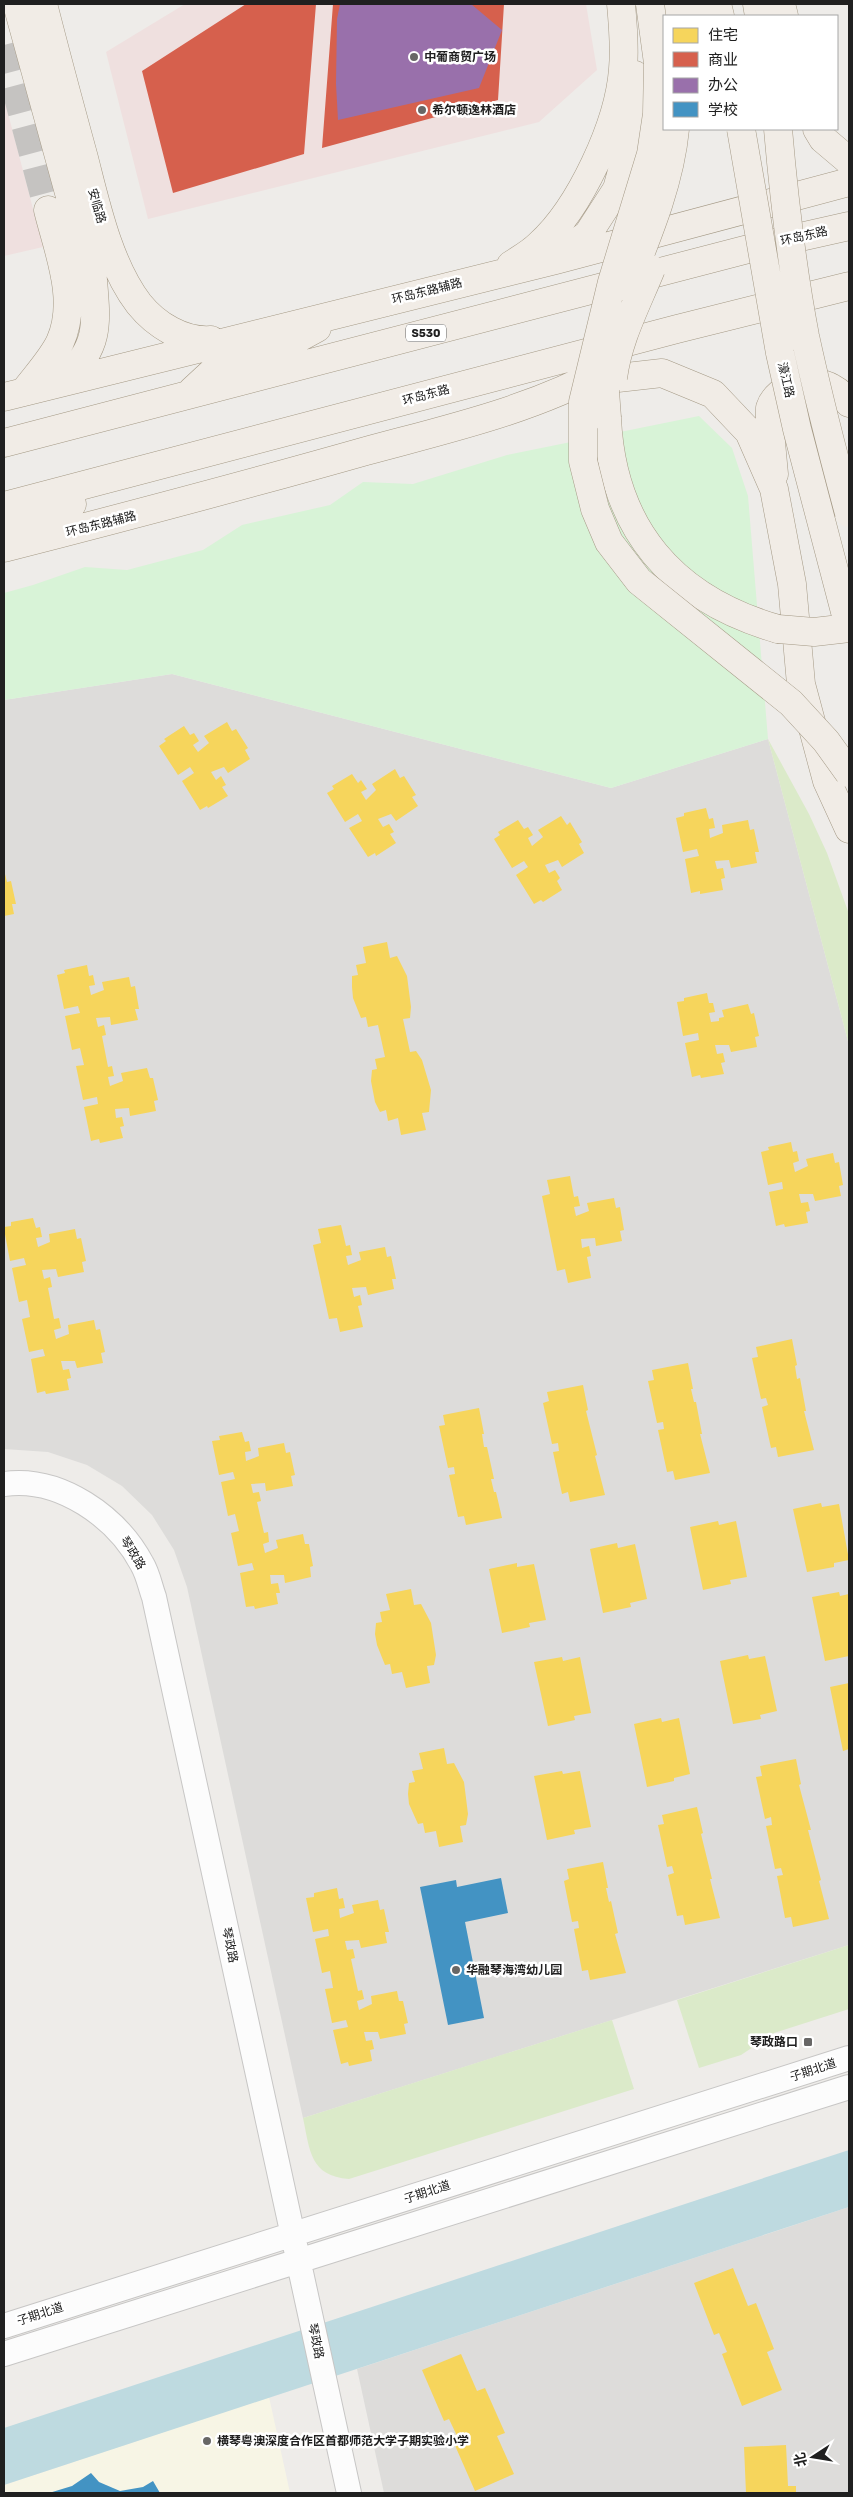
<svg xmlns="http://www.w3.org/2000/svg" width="853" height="2497" font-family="Rubik,'Noto Sans SC',sans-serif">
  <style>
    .residential { fill: #dddcda }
    .commercial { fill: #efe0df }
    .education { fill: #f7f5e5 }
    .grass { fill: #dbeac9 }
    .park { fill: #d8f3d7 }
    .water { fill: #bedae0 }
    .homes { fill: #f6d55c }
    .shops { fill: #d6604d }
    .offices { fill: #9970ab }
    .schools { fill: #4393c3 }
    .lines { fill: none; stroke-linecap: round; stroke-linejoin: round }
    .major-tunnel { stroke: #c5c3c1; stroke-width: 28; stroke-dasharray: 28 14; stroke-linecap: butt }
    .minor-casing { stroke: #c7c6c5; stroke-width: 26 }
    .major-casing { stroke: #a49985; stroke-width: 29 }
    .minor { stroke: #fcfcfc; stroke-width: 24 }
    .major { stroke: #f1ece6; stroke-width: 28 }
    .major-bridge-casing { stroke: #a49985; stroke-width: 29; stroke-linecap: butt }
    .major-bridge { stroke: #f1ece6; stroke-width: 28 }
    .poi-dot { fill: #686766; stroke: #fff; stroke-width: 2 }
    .labels { text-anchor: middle; stroke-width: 5; stroke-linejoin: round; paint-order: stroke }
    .shield { fill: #fff; stroke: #636363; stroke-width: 1 }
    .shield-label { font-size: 11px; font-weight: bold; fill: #202020 }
    .poi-label { font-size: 12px; font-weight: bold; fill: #202020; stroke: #fff; text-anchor: start }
    .street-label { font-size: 12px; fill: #202020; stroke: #fff }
  </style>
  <rect width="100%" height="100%" fill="#eeece9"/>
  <!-- residential -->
  <path class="residential" d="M172 674 611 788 768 739 849 1045V1945L303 2118 187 1587 174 1550 152 1515 122 1486 87 1465 48 1452 4 1449V700Z
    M849 2207V2493H384L357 2369Z"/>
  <!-- commercial -->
  <path class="commercial" d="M185 4H586L597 70 539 122 148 219 106 52Z
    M4 98 43 247 4 256Z"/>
  <!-- education -->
  <path class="education" d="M269 2397 290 2493H4V2485Z"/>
  <!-- grass -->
  <path class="grass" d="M768 739 809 814 827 853 849 914V1045Z
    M849 1945V2009L774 2033 741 2055 699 2068 677 2000Z
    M612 2020 634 2089 349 2179C310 2176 310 2151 303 2118Z"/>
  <!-- park -->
  <path class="park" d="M699 416 732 448 748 496 768 739 611 788 172 674 4 700V593L33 585 85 567 127 570 203 550 242 525 330 505 363 482 413 484 507 455Z"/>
  <!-- water -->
  <path class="water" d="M849 2150V2207L4 2485V2428Z"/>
  <!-- homes -->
  <path class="homes" d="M227 722 232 731 236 729 248 748 245 750 250 759 228 773 224 767 211 772 216 780 221 776 226 785 222 787 228 796 208 808 207 806 200 810 182 781 194 773 190 767 178 775 159 746 166 741 164 739 184 726 190 735 194 733 199 741 193 745 198 752 209 743 204 736Z
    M395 769 400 778 404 776 416 795 412 797 418 806 396 821 391 814 378 819 383 827 389 824 394 832 390 834 396 843 376 856 375 853 368 857 349 828 362 821 358 814 345 822 327 793 334 789 332 786 352 774 358 783 361 780 367 789 361 792 366 800 376 790 372 784Z
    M706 808 709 819 713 818 715 828 709 829 710 838 723 833 722 825 748 820 750 830 754 829 759 852H755L757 863 731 868 729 860 715 861 717 869 723 868 725 878 721 879 723 890 700 894V891L691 893 685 859 699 856 697 849 683 852 676 818 684 816V813Z
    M561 816 567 825 570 822 582 842 579 844 584 853 562 867 558 860 545 865 549 873 555 870 560 878 557 881 562 890 543 902 541 900 534 904 516 875 528 867 524 861 512 868 494 839 500 835 498 832 518 820 524 829 528 827 533 835 528 838 532 846 543 837 538 830Z
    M4 870 7 882 11 881 16 904H12L14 914 4 916Z
    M387 942 390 958 397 956 407 976 411 1007 410 1018 403 1019 410 1052 416 1051 422 1060 431 1090 429 1112 422 1113 426 1130 401 1135 398 1118 388 1121 386 1110 380 1112 375 1102 371 1081 372 1070 377 1069 375 1059 385 1057 378 1025 368 1027 366 1017 361 1018 353 998 352 987V976L358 975 356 965 366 963 363 947Z
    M87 965 89 976 93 975 95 985 89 986 91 995 104 990 102 982 129 977 131 987 135 986 139 1009H135L138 1020 111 1025 110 1017 96 1018 98 1027 104 1025 106 1035 102 1036 108 1067 112 1066 114 1076 108 1077 110 1086 123 1081 121 1073 147 1068 150 1078H153L158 1100 154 1101 156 1111 130 1116 129 1108 115 1109 116 1118 122 1117 124 1126 120 1127 123 1138 100 1143 99 1139 91 1141 84 1107 98 1104 97 1097 83 1100 76 1066 84 1065 80 1048 72 1050 65 1016 80 1013 78 1006 64 1009 57 975 65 973 64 970Z
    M707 993 709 1003H713L715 1012 709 1013 711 1022 719 1021V1018L724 1017 722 1010 748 1004 751 1014 754 1013 759 1036 755 1037 757 1047 731 1052 729 1045H715L717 1054 723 1053 725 1062 721 1063 724 1074 701 1078 700 1075 692 1077 685 1043 699 1040 698 1033 683 1036 677 1002 684 1001V998Z
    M791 1142 793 1152 797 1151 799 1161 793 1163 795 1172 808 1166 806 1159 833 1153 835 1163 839 1162 843 1185 839 1186 841 1196 815 1201 813 1194H799L801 1203 808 1202 810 1211 806 1212 808 1223 785 1227 784 1224 776 1226 769 1192 783 1189 782 1182 768 1185 761 1152 769 1150 768 1147Z
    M570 1176 574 1197 578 1196 580 1206 574 1207 576 1216 589 1211 587 1203 614 1198 616 1208 620 1207 624 1230 620 1231 622 1241 596 1246 595 1238 581 1239 582 1248 589 1246 591 1256 587 1257 591 1278 568 1283 565 1269 557 1271 542 1196 550 1194 547 1180Z
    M33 1218 36 1228 40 1227 42 1237 36 1238 38 1247 50 1242 49 1234 75 1229 77 1239 81 1238 86 1261 82 1262 84 1272 58 1277 56 1269 42 1270 44 1279 50 1277 52 1287 48 1288 54 1319 59 1318 61 1328 54 1330 56 1339 69 1334 68 1325 94 1320 96 1330 100 1329 105 1352 101 1353 103 1363 77 1368 75 1361H61L63 1370 69 1369 71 1378 67 1379 69 1390 46 1394 45 1391 37 1393 31 1359 45 1356 43 1349 29 1352 22 1319 30 1317 27 1300 19 1302 12 1268 26 1265 24 1258 10 1261 4 1229V1227L11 1226V1222Z
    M341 1225 346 1246 350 1245 352 1255 346 1256 348 1265 361 1260 359 1252 385 1247 387 1257 391 1256 396 1279H392L394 1289 368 1295 366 1287 352 1288 354 1297 360 1295 362 1305 358 1306 363 1327 340 1332 337 1318 329 1319 313 1245 321 1243 318 1229Z
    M792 1339 797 1365 795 1366 797 1379 800 1378 806 1411H804L814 1450 778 1457 776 1447 771 1448 762 1407 768 1405 766 1398 761 1399 752 1358 758 1357 756 1347Z
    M688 1363 693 1389H691L694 1402H696L702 1434H700L710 1473 675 1480 673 1471 667 1472 658 1430 664 1429 663 1422 657 1423 648 1381 654 1380 652 1370Z
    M583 1385 588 1410 586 1411 597 1455 595 1456 605 1495 570 1502 568 1492 562 1494 553 1452 559 1451 558 1443 552 1444 543 1403 549 1401 547 1392Z
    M479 1408 484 1434H482L484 1447H487L494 1479H491L494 1492H496L502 1518 466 1525 464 1516 458 1517 449 1475 455 1474 454 1467 448 1468 439 1426 445 1425 443 1415Z
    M242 1432 245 1442 249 1441 251 1451 245 1452 246 1461 259 1456 258 1448 284 1443 286 1453 290 1452 295 1475 291 1476 293 1486 266 1491 265 1483 251 1484 253 1493 259 1492 261 1501 257 1502 264 1533 268 1532 269 1542 263 1544 265 1553 278 1548 276 1540 303 1534 305 1544H309L313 1566 310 1567 311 1577 285 1583 284 1575H270L271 1584 278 1583 280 1593H276L278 1604 255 1609 254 1606 246 1607 240 1573 254 1570 252 1563 238 1566 231 1533 239 1531 235 1514 228 1516 221 1482 235 1479 233 1472 219 1475 212 1441 220 1440 219 1436Z
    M821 1503 822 1507 839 1504 849 1560 834 1563V1567L807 1572 793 1509Z
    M718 1521 719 1525 736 1521 747 1577 730 1580 731 1584 703 1590 690 1527Z
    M617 1543 618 1548 635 1544 647 1599 630 1603 631 1607 603 1613 590 1549Z
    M517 1563V1567L534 1564 546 1620 529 1623 530 1627 502 1633 489 1569Z
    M411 1589 414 1605 421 1604 431 1623 436 1655 434 1665 427 1666 430 1683 406 1688 402 1672 392 1674 390 1664 385 1665 377 1645 375 1634 376 1623 382 1622 380 1612 390 1610 386 1594Z
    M839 1592 840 1596 849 1594V1656L825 1661 812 1597Z
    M748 1655 749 1659 765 1656 777 1711 760 1715 761 1719 733 1724 720 1661Z
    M562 1657 563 1661 580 1657 591 1713 574 1716 575 1720 548 1726 534 1662Z
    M849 1683V1749L843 1751 830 1687Z
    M661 1718 662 1722 679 1718 690 1774 674 1778V1781L647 1787 634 1724Z
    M444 1748 447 1764 454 1763 464 1782 468 1814 466 1825 460 1826 463 1842 439 1847 436 1831 425 1833 423 1823 418 1824 409 1804 408 1794 409 1783 415 1782 412 1771 423 1769 419 1753Z
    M796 1759 801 1784 799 1785 811 1830H808L821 1880 819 1881 829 1919 793 1927 791 1917 785 1918 777 1876 783 1875 781 1868 775 1869 766 1826 772 1825 771 1817 765 1819 756 1777 762 1776 760 1766Z
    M562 1771 563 1774 580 1771 591 1827 574 1830 575 1834 547 1840 534 1776Z
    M697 1807 703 1833 701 1834 712 1879H710L720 1918 685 1925 683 1915 677 1916 668 1875 674 1873 672 1866 667 1867 658 1825 664 1824 662 1815Z
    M603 1862 608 1888H606L609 1902 611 1901 618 1933 615 1934 626 1973 590 1980 588 1970 582 1971 574 1929 579 1928 578 1921 572 1922 564 1881 569 1879 567 1869Z
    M337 1888 339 1899 343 1898 345 1908 339 1909 340 1918 354 1913 352 1905 378 1900 380 1910 384 1909 389 1932H385L387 1943 361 1948 359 1940 345 1941 347 1950 353 1949 355 1958 351 1959 358 1991 362 1990 364 1999 357 2001 359 2010 372 2004 371 1996 397 1991 399 2001H403L408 2023 404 2024 406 2034 380 2039 378 2032H364L366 2041 372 2040 374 2049 370 2050 372 2061 349 2066 348 2062 341 2064 333 2030 348 2027 346 2020 332 2023 325 1989 333 1988 330 1971 322 1973 315 1939 329 1936 328 1929 313 1932 306 1898 314 1897V1893Z
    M733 2268 748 2306 756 2303 774 2349 767 2352 782 2390 742 2406 722 2354 727 2352 719 2333 714 2335 694 2283Z
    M461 2354 477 2391 485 2388 505 2433 497 2436 514 2474 475 2491 453 2441 458 2438 449 2419 444 2421 422 2370Z
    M786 2445 788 2486H796V2493H746L744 2447Z"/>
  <!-- shops -->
  <path class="shops" d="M246 4H316L304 154 173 193 142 71Z
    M333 4H504L498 100 322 148Z"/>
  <!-- offices -->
  <path class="offices" d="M340 4H471L502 30 479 88 338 120 336 84 337 19Z"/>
  <!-- schools -->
  <path class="schools" d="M501 1878 508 1913 465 1922 484 2018 448 2025 420 1887 456 1880 457 1887Z
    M91 2473 99 2482 120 2491 143 2487 153 2481 160 2493H49L72 2486Z"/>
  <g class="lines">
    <!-- major-tunnel -->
    <path class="major-tunnel" d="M4 45 48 210"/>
    <defs>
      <path id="minor" d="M4 1484C60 1476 117 1517 142 1564 148 1574 150 1586 154 1597L349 2493
        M4 2326 849 2058
        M4 2354 849 2087"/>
      <path id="major" d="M17 4 93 280C97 326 99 347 64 381
        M43 4C56 55 70 107 84 158 96 205 109 265 139 304 156 325 183 342 211 340
        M674 4 676 16
        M696 4 697 16
        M717 4 720 16
        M757 4 759 16
        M781 4 784 16
        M817 129 823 139 849 161
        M563 254 588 234 617 189 629 146 634 107 635 75
        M511 265C520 259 531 253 539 245 580 208 619 124 623 69 625 47 623 25 621 4
        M591 381 662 373 713 394 749 432 774 489 792 584 801 684 827 781 849 829
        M192 391 219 366 284 346 317 328
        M24 392C36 376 52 359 60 342 79 300 58 251 48 210
        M4 397 556 260 849 182
        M607 418C612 529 673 599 778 629
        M4 443 756 247 849 226
        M774 474C773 463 768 416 770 408 777 386 812 376 832 388 838 391 845 398 849 403
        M4 506 677 329 849 286
        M4 532 72 504
        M4 548C125 517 246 485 366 451 447 429 532 410 606 369"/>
    </defs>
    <!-- minor casing -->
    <use href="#minor" class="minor-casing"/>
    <!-- major casing -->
    <use href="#major" class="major-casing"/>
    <!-- minor -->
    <use href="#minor" class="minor"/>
    <!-- major -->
    <use href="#major" class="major"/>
    <defs>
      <path id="major-bridge" d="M650 4 658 63 657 114 651 154 612 282 583 402V461L595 509 609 542 639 581 791 703 826 741 849 773
        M741 129 780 353 797 429 849 627
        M778 129C784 198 792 268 805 336 818 396 833 454 849 513
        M627 287C647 237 670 183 675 129
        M602 350 607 418
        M613 378C618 339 636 306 651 269
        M778 629 814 632 849 628"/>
    </defs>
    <!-- major-bridge casing -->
    <use href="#major-bridge" class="major-bridge-casing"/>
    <!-- major-bridge -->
    <use href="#major-bridge" class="major-bridge"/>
  </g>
  <!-- markers -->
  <g class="poi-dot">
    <circle cx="414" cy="57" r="5"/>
    <circle cx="422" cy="110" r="5"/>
    <circle cx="456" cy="1970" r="5"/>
    <rect x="803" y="2037" width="10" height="10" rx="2.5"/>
    <circle cx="207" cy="2441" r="5"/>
  </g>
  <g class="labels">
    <!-- shield labels -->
    <rect class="shield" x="406" y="324.5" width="40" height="17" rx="4"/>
    <g class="shield-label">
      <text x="426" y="337">S530</text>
    </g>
    <!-- poi labels -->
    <g class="poi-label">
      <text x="424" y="61">中葡商贸广场</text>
      <text x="432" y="114">希尔顿逸林酒店</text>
      <text x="466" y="1974">华融琴海湾幼儿园</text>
      <text x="798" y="2046" text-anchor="end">琴政路口</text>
      <text x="217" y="2445">横琴粤澳深度合作区首都师范大学子期实验小学</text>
    </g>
    <!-- street labels -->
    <g class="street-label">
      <text transform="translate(97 206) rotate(74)" y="4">安临路</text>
      <text transform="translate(804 236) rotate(-13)" y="4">环岛东路</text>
      <text transform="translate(427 291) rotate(-14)" y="4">环岛东路辅路</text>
      <text transform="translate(786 380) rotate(77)" y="4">濠江路</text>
      <text transform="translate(426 395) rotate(-15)" y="4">环岛东路</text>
      <text transform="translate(101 524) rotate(-14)" y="4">环岛东路辅路</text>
      <text transform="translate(133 1553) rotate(58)" y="4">琴政路</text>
      <text transform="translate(230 1945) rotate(78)" y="4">琴政路</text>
      <text transform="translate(813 2070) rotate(-18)" y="4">子期北道</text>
      <text transform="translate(427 2192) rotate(-18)" y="4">子期北道</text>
      <text transform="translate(40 2314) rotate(-18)" y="4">子期北道</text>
      <text transform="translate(316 2341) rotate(78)" y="4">琴政路</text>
    </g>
  </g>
  <!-- border -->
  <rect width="853" height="2497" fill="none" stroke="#202020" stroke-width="10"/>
  <!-- legend -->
  <rect x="663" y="15" width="175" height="115" fill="#ffffff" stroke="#a6a6a6"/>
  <rect x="673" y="28" width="25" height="15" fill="#f6d55c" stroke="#a6a6a6"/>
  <text x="708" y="40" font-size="15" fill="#202020">住宅</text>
  <rect x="673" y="52" width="25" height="15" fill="#d6604d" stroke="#a6a6a6"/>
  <text x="708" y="65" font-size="15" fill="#202020">商业</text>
  <rect x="673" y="78" width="25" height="15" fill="#9970ab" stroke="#a6a6a6"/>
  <text x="708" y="90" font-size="15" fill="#202020">办公</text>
  <rect x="673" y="102" width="25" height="15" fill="#4393c3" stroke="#a6a6a6"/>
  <text x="708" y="115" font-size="15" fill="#202020">学校</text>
  <!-- north arrow -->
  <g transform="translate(813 2457) rotate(258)" stroke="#ffffff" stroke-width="4" paint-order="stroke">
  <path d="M0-4L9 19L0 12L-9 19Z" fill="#202020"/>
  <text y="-8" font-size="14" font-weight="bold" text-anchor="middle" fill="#202020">北</text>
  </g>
</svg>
